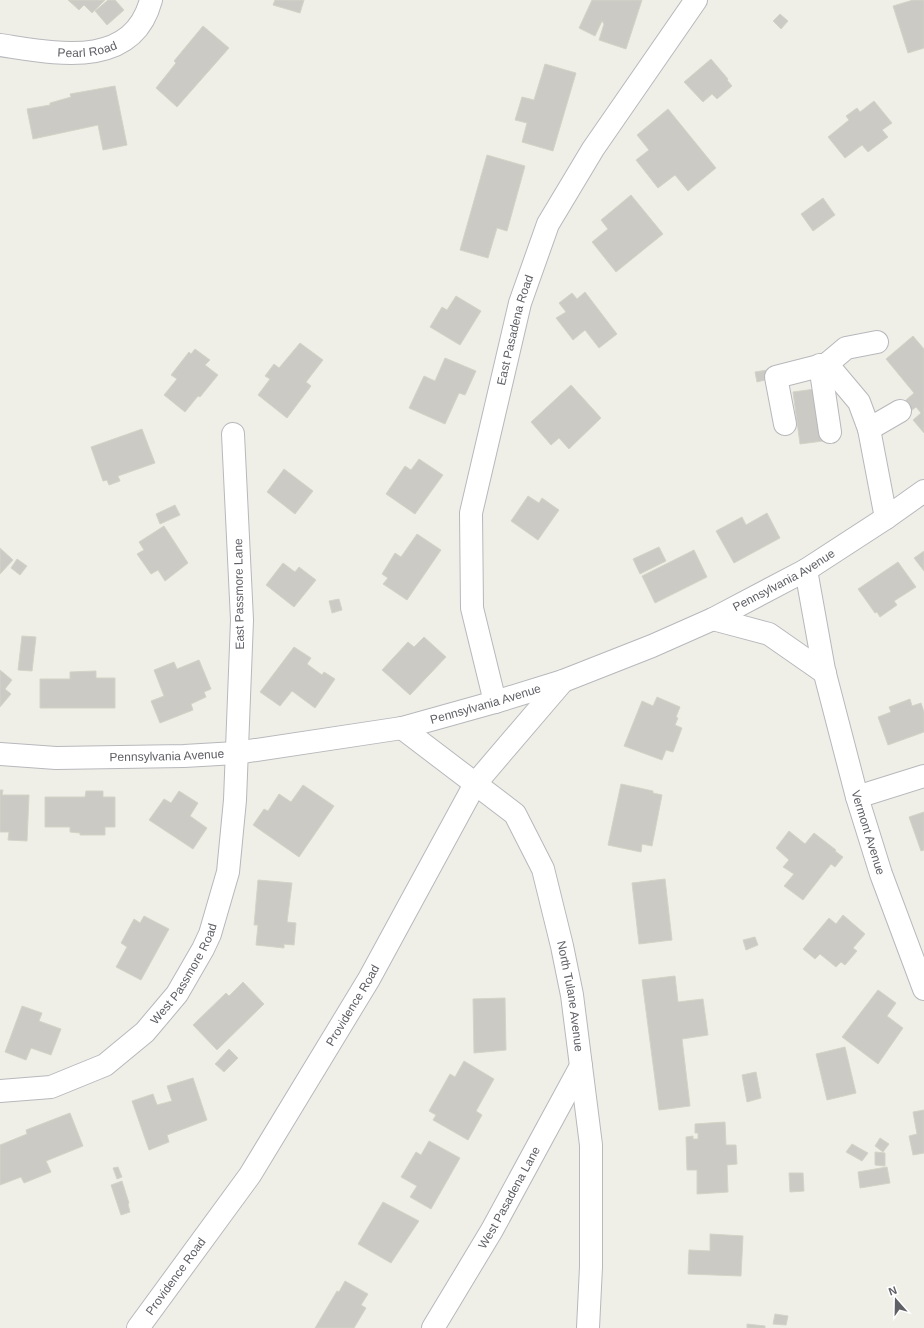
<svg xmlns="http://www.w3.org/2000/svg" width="924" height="1328" font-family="Helvetica,sans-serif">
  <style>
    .building { fill: #cbcac4; stroke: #d3d3c6 }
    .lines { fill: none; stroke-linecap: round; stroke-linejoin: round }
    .minor-casing { stroke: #b7b8bc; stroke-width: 24 }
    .minor { stroke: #fff; stroke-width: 22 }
    .labels { text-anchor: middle; stroke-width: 4; stroke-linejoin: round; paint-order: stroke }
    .street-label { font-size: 12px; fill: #5f6066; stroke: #fff }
  </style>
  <rect width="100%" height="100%" fill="#efefe8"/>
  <!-- building -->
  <path class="building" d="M68 0H105L92 13 84 5 79 10Z
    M108 0H115L124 10 107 25 95 11Z
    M275 0H304L300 13 273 5Z
    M592 0H642L626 49 599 40 604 24 602 21 595 36 579 28Z
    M913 0H924V48L908 53 893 6Z
    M780 14 788 21 781 29 773 21Z
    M203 26 229 48 177 107 156 88 176 63 174 61Z
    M711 59 728 79 727 80 732 86 717 99 712 94 703 102 684 82Z
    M545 64 576 73 553 151 522 142 527 123 515 120 522 97 534 100Z
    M115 86 127 145 103 150 98 125 33 139 27 109 50 105V103L71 97 70 94Z
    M874 101 892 123 882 130 888 137 868 152 862 145 845 158 828 137 849 120 846 116 857 108 860 112Z
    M668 109 716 168 688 191 675 175 658 188 636 160 649 150 637 135Z
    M487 155 525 166 507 231 497 228 488 258 460 250Z
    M631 195 663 234 616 272 592 242 608 229 601 220Z
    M823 198 835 215 813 231 801 214Z
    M585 292 617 334 599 348 585 330 573 340 556 318 566 312 559 303 572 293 577 299Z
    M456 296 481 311 460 345 430 327 442 307 447 310Z
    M913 336 924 349V433L913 420 921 413 916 407 905 416 897 408 914 393 886 359Z
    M300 343 323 360 306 382 311 386 287 418 258 395 270 379 265 376 274 364 279 368Z
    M195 349 210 360 205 365 218 375 200 397 198 396 185 412 164 395 177 379 171 375 189 352 191 354Z
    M445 358 476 371 465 395 459 393 445 424 409 408 424 376 435 381Z
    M767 370 769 379 757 382 755 372Z
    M571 385 601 418 569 449 559 438 551 445 531 422Z
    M815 389 823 441 800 444 793 392Z
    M142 429 155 463 118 476 120 481 109 485 107 480 103 481 91 447Z
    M419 459 443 475 415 514 386 494 405 466 411 470Z
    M284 469 313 491 295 514 267 492Z
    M528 496 539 503 542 498 559 510 538 540 511 521Z
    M175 505 180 515 160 524 156 514Z
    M767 513 780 538 734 563 716 531 742 517 746 525Z
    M164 526 188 563 165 581 158 570 151 574 137 554 144 550 139 542Z
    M417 534 441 550 407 600 383 584 388 578 382 574 395 553 401 557Z
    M659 547 666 561 640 574 633 559Z
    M0 548 13 560 0 574Z
    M694 550 707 577 655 603 642 576Z
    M924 551V571L914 558Z
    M17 559 27 566 20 575 11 568Z
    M898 562 916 587 894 601 897 605 880 617 877 612 875 613 858 589Z
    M283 563 295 572 299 567 316 580 294 607 266 585Z
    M339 599 342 610 332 613 329 601Z
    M22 636 36 637 32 671 18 670Z
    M424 637 446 657 410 695 382 670 408 642 414 647Z
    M294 647 311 658 307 664 322 675 324 672 335 679 315 708 292 691 280 706 260 692Z
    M199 660 211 689 204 692 206 697 191 704 193 710 160 723 151 701 164 696 154 670 174 662 177 669Z
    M0 670 12 680 5 689 11 694 0 707Z
    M96 671V678H115V708H40V679H70V672Z
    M657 697 680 707 676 717 678 718 675 725 682 728 673 752 666 750 662 760 624 746 642 701 653 706Z
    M910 699 912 706 921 703 924 712V732L888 745 878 717 891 712 889 707Z
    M621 784 653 791V793L662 795 652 846 642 844 641 852 608 845Z
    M303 785 334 806 299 857 253 825 264 809 268 811 279 794 291 802Z
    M0 790H3L2 795H29L27 841 8 840 9 832H0Z
    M86 791H103V797H115V827H105V835H80V833L70 832V827H45V797H85Z
    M179 791 198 803 190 816 207 828 193 849 149 820 164 799 171 803Z
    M924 812V850L921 851 909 817Z
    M789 831 805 844 814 833 836 850 835 851 843 857 835 867 831 864 803 900 784 886 794 874 783 867 789 860 776 848Z
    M665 879 672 940 639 944 632 883Z
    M258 880 292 883 287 922 296 923 294 945 284 944V948L256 945 258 925H254Z
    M843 915 865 934 853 948 857 951 845 965 841 962 836 967 820 954 815 959 803 949 829 918 836 924Z
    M144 916 169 929 141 980 116 967 127 947 121 943 134 919 140 923Z
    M755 937 758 945 746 950 743 940Z
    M675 976 678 1002 703 999 708 1035 682 1039 690 1106 659 1110 642 980Z
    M243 982 264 1004 217 1050 193 1025 226 993 229 996Z
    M878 990 896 1003 887 1016 903 1028 878 1064 842 1037Z
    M505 998 506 1050 474 1053 473 999Z
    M22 1006 42 1013 39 1021 61 1029 51 1055 31 1048 26 1060 5 1052Z
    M845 1047 856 1093 827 1100 816 1054Z
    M229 1049 238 1058 224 1072 215 1064Z
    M464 1061 494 1079 476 1111 482 1115 468 1140 433 1120 436 1115 429 1111 450 1074 455 1077Z
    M756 1072 761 1098 747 1102 742 1075Z
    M193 1078 207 1120 167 1135 169 1142 149 1150 132 1101 153 1094 157 1105 172 1101 167 1086Z
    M924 1110V1153L913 1155 909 1136 917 1134 913 1112Z
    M70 1113 83 1146 46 1161 51 1172 24 1183 21 1177 0 1185V1145L27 1134 26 1130Z
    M725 1122 726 1145H736L737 1164 727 1165 728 1192 697 1194V1170H687L686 1137 693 1136V1139H698V1133H695V1124Z
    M880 1138 889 1144 883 1152 875 1146Z
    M429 1141 460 1158 431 1209 410 1197 417 1186 401 1177 416 1152 421 1155Z
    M852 1144 868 1153 862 1161 846 1152Z
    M875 1152 885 1153V1166L875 1165Z
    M118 1167 122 1177 117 1179 113 1168Z
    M887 1167 890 1183 860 1188 858 1172Z
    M789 1173H803L804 1191 790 1192Z
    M122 1181 129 1203 128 1204 130 1212 121 1215 111 1185Z
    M383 1202 419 1221 391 1263 358 1244Z
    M710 1234 743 1236 741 1276 688 1274 689 1250 710 1251Z
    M345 1281 368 1294 361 1305 366 1308 354 1328H315L337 1291 339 1292Z
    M775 1314 788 1316 786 1325 773 1324Z
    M747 1324 765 1326V1328H747Z"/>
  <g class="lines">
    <defs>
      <g id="minor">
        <path id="s1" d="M0 45C54 53 132 71 151 0"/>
        <path d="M877 342 846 348 827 364 859 402 869 429 886 518"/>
        <path d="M820 365 830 432"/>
        <path d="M785 424 776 377 827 364"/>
        <path d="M869 429 900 411"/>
        <path id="s2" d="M806 570 824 670 857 797 881 874 924 989"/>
        <path d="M713 619 769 634 825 673"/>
        <path id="s3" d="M495 702 472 608 471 513 520 303 548 224 593 149 696 0"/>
        <path id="s4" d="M402 728 515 814 543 869 562 946 572 995 591 1145V1267L588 1328"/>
        <path id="s5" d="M0 754 56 758 184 756 236 753 402 728 495 702 563 681 652 646 713 619 806 570 886 518 924 491"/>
        <path d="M857 797 924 776"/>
        <path id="s6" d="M0 1091 51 1087 105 1065 145 1032 177 994 203 949 210 934 228 872 235 800 242 620 233 434"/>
        <path id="s7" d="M138 1328 250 1175 369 979 475 784 563 681"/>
        <path id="s8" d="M433 1328 492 1230 581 1066"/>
      </g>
    </defs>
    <!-- minor casing -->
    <use href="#minor" class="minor-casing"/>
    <!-- minor -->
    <use href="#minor" class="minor"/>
  </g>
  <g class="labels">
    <!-- street labels -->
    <g class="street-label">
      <text dy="4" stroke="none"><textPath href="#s1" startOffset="88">Pearl Road</textPath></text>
      <text dy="4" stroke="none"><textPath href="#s3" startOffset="380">East Pasadena Road</textPath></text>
      <text dy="4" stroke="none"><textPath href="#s5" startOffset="815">Pennsylvania Avenue</textPath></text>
      <text transform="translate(239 594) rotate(-91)" y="4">East Passmore Lane</text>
      <text dy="4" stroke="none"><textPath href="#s5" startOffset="491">Pennsylvania Avenue</textPath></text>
      <text dy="4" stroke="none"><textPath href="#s5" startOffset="167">Pennsylvania Avenue</textPath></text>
      <text dy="4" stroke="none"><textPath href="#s2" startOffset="270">Vermont Avenue</textPath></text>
      <text dy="4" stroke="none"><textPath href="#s6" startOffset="232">West Passmore Road</textPath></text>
      <text dy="4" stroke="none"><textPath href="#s4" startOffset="334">North Tulane Avenue</textPath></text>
      <text dy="4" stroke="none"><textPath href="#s7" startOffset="388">Providence Road</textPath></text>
      <text dy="4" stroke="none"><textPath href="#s8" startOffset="151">West Pasadena Lane</textPath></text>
      <text dy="4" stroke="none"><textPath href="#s7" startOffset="64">Providence Road</textPath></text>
    </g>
  </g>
  <!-- north arrow -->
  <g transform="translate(896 1300) rotate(340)" stroke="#ffffff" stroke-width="3" paint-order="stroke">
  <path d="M0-3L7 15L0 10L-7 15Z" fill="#5f6066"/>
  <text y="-6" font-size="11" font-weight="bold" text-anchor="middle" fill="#5f6066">N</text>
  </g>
</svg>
